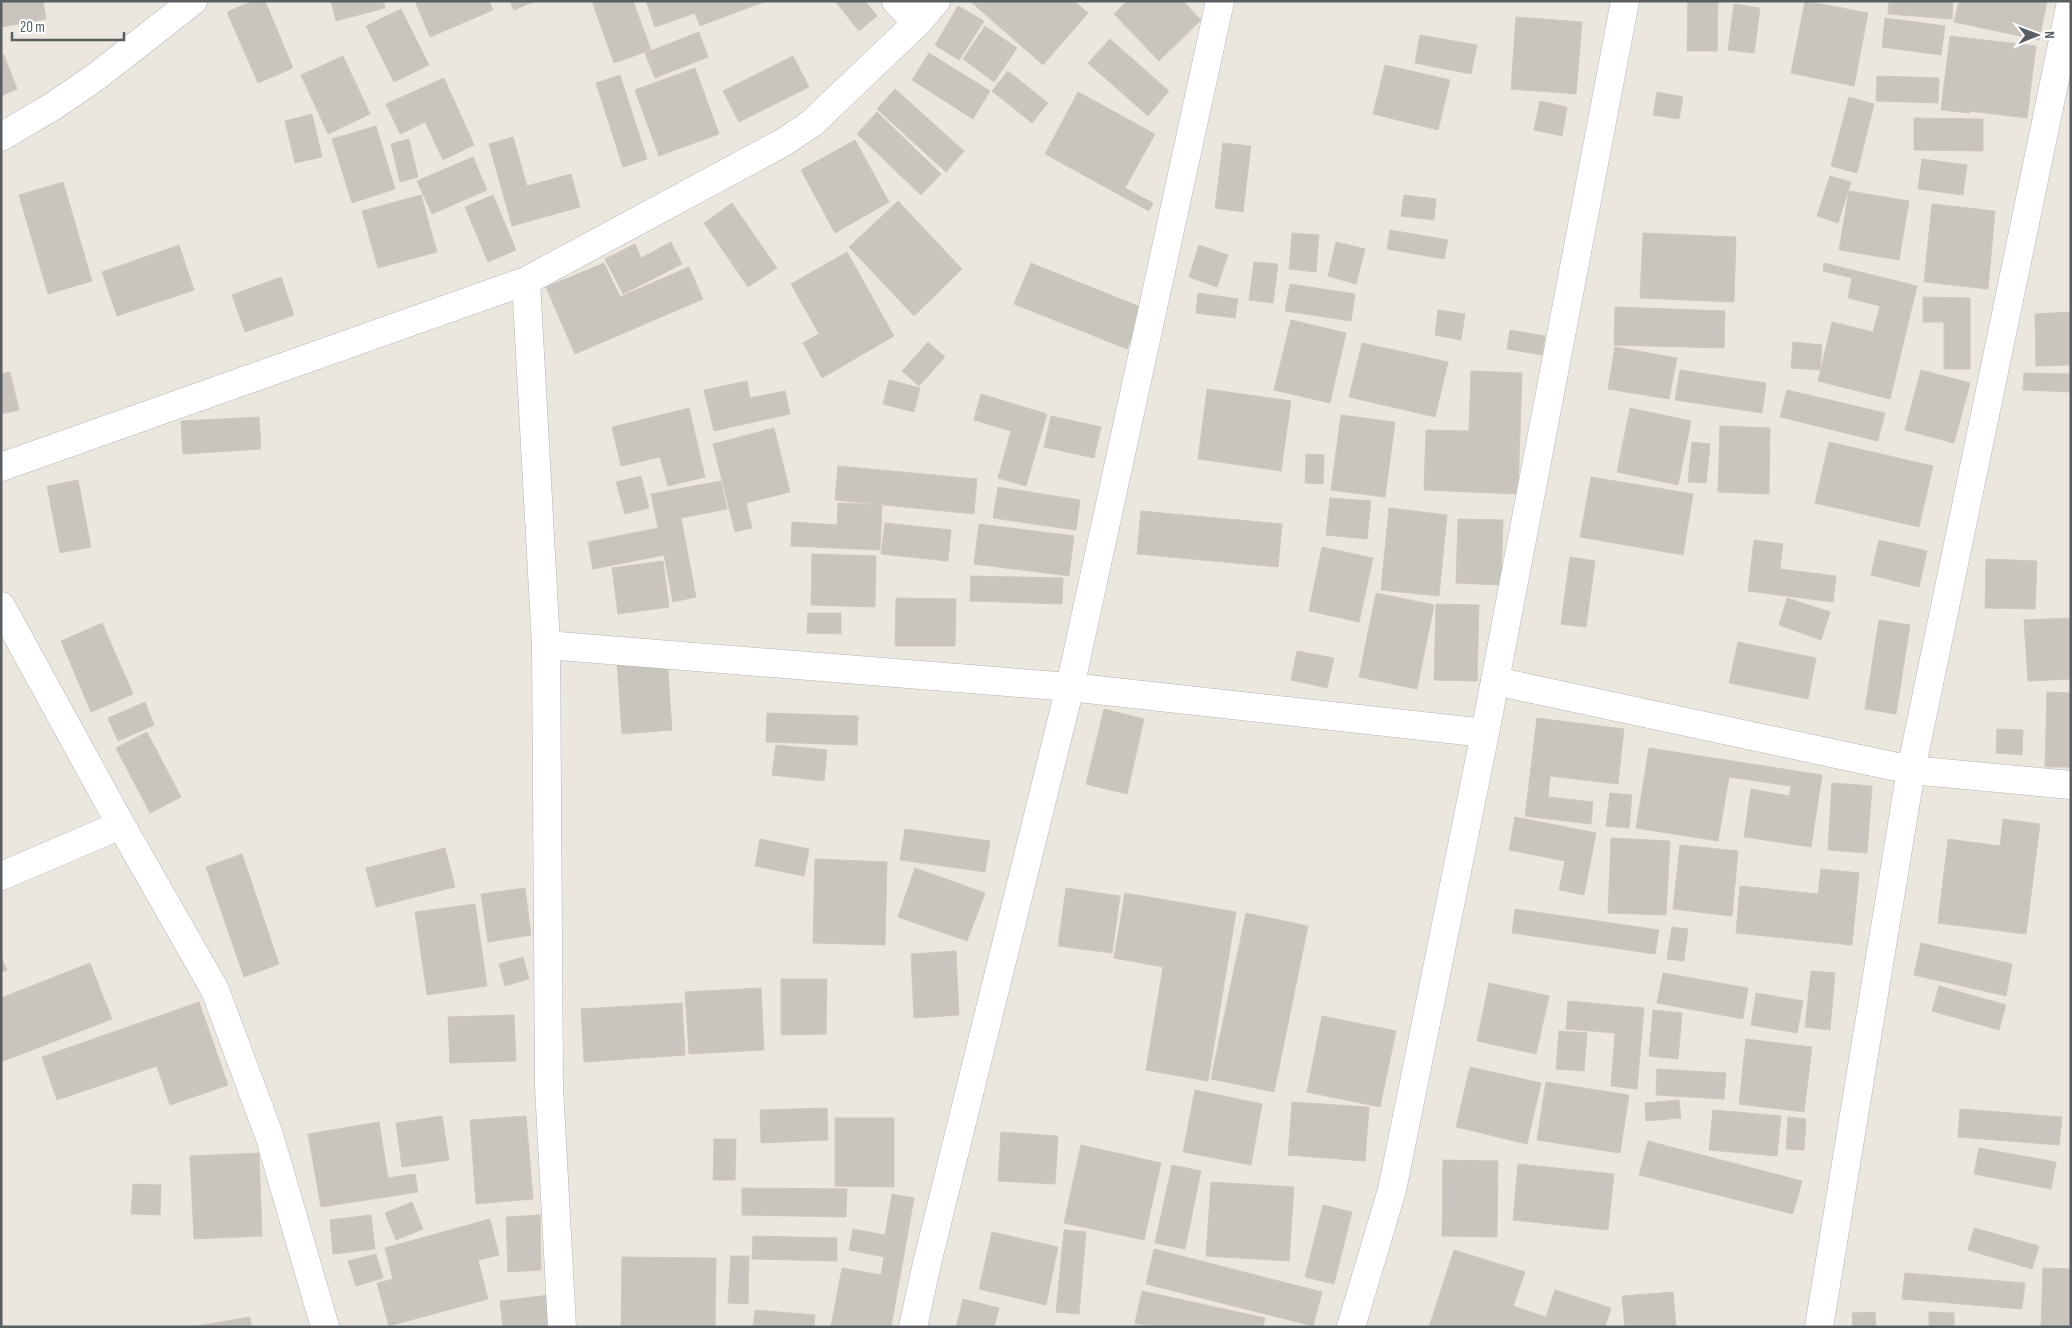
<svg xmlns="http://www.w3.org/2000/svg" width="2072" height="1328" font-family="'Sofia Sans Condensed',sans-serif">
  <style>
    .building { fill: #c9c4be; stroke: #d1c7bd }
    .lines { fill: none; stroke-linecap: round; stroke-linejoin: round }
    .street-casing { stroke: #b0b4b8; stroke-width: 29 }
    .secondary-casing { stroke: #b1b7bb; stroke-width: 29 }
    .street { stroke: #fff; stroke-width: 28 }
    .secondary { stroke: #fff; stroke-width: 28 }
  </style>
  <rect width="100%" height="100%" fill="#ece7de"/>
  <!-- building -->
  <path class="building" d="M1 1H43L46 19 1 27Z
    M253 1H265L293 68 258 83 227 12Z
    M331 1H383L385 8 336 21Z
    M415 1H489L493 10 430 37Z
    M510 1H535L514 10Z
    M592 1H633L651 50 614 63Z
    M646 1H766L700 26 695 13 655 27Z
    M835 1H865L877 16 859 31Z
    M970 1H1074L1088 13 1043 65Z
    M1127 1H1183L1201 20 1159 61 1114 14Z
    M1688 1H1718L1717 51H1687Z
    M1805 1 1868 13 1854 86 1791 73Z
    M1889 1H1953L1952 19 1888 14Z
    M1959 1H2047L2039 40 1954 22Z
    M1734 4 1760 8 1754 53 1728 50Z
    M958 6 984 21 959 60 935 45Z
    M401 9 429 65 394 82 366 26Z
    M1516 17 1582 22 1576 94 1511 89Z
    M1885 18 1945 26 1941 55 1882 47Z
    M985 26 1017 48 994 82 963 59Z
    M699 32 708 57 655 78 645 53Z
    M1420 35 1477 45 1471 74 1415 63Z
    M1950 36 2036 46 2027 118 1970 111V113L1941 110Z
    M1110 39 1169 91 1148 116 1088 63Z
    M929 53 990 91 973 119 912 80Z
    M4 55 17 89 1 96V56Z
    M343 56 370 114 328 134 301 75Z
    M793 56 809 87 739 122 723 91Z
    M1385 65 1450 80 1438 130 1373 114Z
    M695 68 719 134 659 156 635 90Z
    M1008 71 1048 103 1032 123 992 91Z
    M620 75 647 159 623 167 596 83Z
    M1877 76 1939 78 1938 103 1876 101Z
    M444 78 474 145 443 160 425 122 400 134 386 104Z
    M895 89 964 151 946 172 877 109Z
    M1078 92 1155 134 1125 188 1153 203 1149 211 1045 154Z
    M1657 92 1683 97 1679 119 1653 115Z
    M1849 97 1874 104 1857 173 1831 166Z
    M1540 101 1567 107 1562 136 1534 130Z
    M877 112 941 174 921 195 857 134Z
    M312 114 322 157 295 163 285 121Z
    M1914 118 1983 119V151L1914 150Z
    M376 126 395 189 352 203 332 139Z
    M513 137 527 186 571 174 580 207 512 226 489 144Z
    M409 139 418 177 400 182 391 144Z
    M855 140 889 202 835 233 801 170Z
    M1223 143 1251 146 1243 212 1215 208Z
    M473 157 487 190 432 214 417 181Z
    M1922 159 1967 165 1963 195 1918 189Z
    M1830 176 1851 182 1838 223 1817 216Z
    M63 182 92 281 48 294 19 195Z
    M1849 191 1909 201 1899 260 1839 250Z
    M421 195 437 252 378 268 362 211Z
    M493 195 516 250 488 262 465 207Z
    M1404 195 1436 199 1434 220 1401 216Z
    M898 201 962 269 914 316 849 247Z
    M732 203 777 268 748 287 704 223Z
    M1932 204 1995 211 1988 289 1924 282Z
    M1390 230 1448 240 1444 259 1387 249Z
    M1292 233 1319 235 1316 272 1289 269Z
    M1643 233 1736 237 1734 302 1640 298Z
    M671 242 682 264 623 294 605 259 635 244 641 258Z
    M1336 242 1365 249 1356 284 1328 276Z
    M179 245 194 290 117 316 102 272Z
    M1199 245 1228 255 1217 287 1189 277Z
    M847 252 894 336 822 378 803 343 819 334 791 284Z
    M1254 262 1278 264 1273 303 1249 300Z
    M604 263 620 297 689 267 703 299 575 354 546 287Z
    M1031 263 1143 308 1127 349 1014 304Z
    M1824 263 1917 286 1890 399 1818 381 1832 322 1873 332 1880 306 1848 298 1852 278 1823 271Z
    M281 277 294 315 245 332 232 295Z
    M1290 284 1355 294 1351 321 1285 311Z
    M1198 293 1238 299 1235 318 1196 313Z
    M1923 297 1970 298V369H1944V322H1923Z
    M1615 307 1725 311 1724 348 1614 345Z
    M1438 310 1465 314 1461 340 1435 335Z
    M2071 312V365L2036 366 2035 314Z
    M1291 320 1346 333 1330 403 1274 390Z
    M1510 330 1545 336 1542 355 1507 349Z
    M928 342 945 357 919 386 902 371Z
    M1793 342 1822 345 1820 370 1791 368Z
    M1362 343 1448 362 1435 417 1349 397Z
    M1615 347 1677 358 1669 399 1608 389Z
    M1680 370 1766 383 1762 413 1675 400Z
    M1921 370 1970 383 1954 443 1905 430Z
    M1471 371 1522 373 1518 494 1424 490 1426 430 1469 431Z
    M10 372 19 410 1 414V374Z
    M2024 373 2071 374V392L2023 390Z
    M889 380 920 388 914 412 883 404Z
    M747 381 750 398 785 391 790 414 714 431 704 390Z
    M1207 389 1291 401 1281 471 1198 459Z
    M1787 390 1885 413 1878 441 1780 417Z
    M981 394 1047 414 1026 486 998 478 1011 431 974 420Z
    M689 408 705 477 668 486 660 457 621 466 612 427Z
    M1630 408 1691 421 1678 485 1617 472Z
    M1341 415 1395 422 1385 497 1331 490Z
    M1051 416 1101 427 1094 458 1044 447Z
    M259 417 261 449 183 454 181 421Z
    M1720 426 1770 428 1769 494 1718 492Z
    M774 428 790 492 746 503 752 528 735 532 713 444Z
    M1692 442 1710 444 1706 483 1688 482Z
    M1829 442 1933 466 1919 527 1815 503Z
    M1306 454 1324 455 1323 484 1305 483Z
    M838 466 977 479 974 514 835 500Z
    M641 476 649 508 625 514 616 482Z
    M1591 477 1693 494 1683 555 1580 537Z
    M78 480 91 547 60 553 47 486Z
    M721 481 727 509 681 518 696 597 673 602 664 555 593 569 588 542 658 528 651 494Z
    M998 487 1080 500 1076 530 993 518Z
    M1330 498 1371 501 1367 539 1326 535Z
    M838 503 882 505 880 550 791 546 792 522 837 525Z
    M1389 508 1447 515 1439 596 1381 590Z
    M1141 511 1282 524 1278 567 1137 554Z
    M1458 519 1503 520 1501 585 1456 583Z
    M885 523 951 530 948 561 881 554Z
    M979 524 1074 536 1069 576 974 564Z
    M1754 540 1783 544 1780 569 1836 576 1833 602 1748 591Z
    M1879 540 1927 551 1919 587 1871 575Z
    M1322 547 1373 558 1359 622 1309 611Z
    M812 554 876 556 875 607 811 605Z
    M1570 557 1595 561 1586 627 1561 624Z
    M1986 559 2037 561 2035 609 1985 608Z
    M663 561 669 607 618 614 612 568Z
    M971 576 1063 578 1062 604 970 601Z
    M1376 593 1434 605 1417 689 1359 677Z
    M896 598 956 599 955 646H895Z
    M1787 598 1830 612 1821 640 1779 625Z
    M1436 604 1479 605 1477 681 1434 680Z
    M808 613H841V634L807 633Z
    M2071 618V679L2028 681 2024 620Z
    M1879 620 1910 625 1896 714 1865 709Z
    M102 623 133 694 91 712 61 641Z
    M1738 642 1816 658 1808 699 1729 683Z
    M1297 651 1334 658 1327 688 1291 680Z
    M667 658 672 730 622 734 617 662Z
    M2047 692 2071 693V767H2045Z
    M145 702 154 725 118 741 108 718Z
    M1104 709 1144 719 1127 794 1086 784Z
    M767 713 858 716 857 745 766 742Z
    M1537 718 1624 729 1618 784 1550 776 1548 797 1593 802 1591 824 1525 816Z
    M1997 729 2023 730 2022 755 1996 753Z
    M147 732 181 797 150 813 116 748Z
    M776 745 827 750 824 781 772 775Z
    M1649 748 1822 775 1811 847 1744 837 1751 789 1789 796 1791 786 1729 777 1718 841 1636 828Z
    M1832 783 1872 786 1867 853 1828 850Z
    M1610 793 1632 795 1629 828 1606 826Z
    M1515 817 1596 833 1584 895 1559 890 1565 861 1509 850Z
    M2003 819 2040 824 2026 934 1938 923 1948 839 2000 846Z
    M905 829 990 841 985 872 900 860Z
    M1611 838 1670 841 1666 915 1608 913Z
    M760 839 809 849 804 876 755 866Z
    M1680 845 1738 851 1732 916 1673 909Z
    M445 848 455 887 376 907 366 868Z
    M242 854 279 964 244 977 206 867Z
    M815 859 887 862 885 945 813 943Z
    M915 868 985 893 967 941 898 917Z
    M1821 869 1859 873 1852 945 1736 933 1740 886 1818 894Z
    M525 888 531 935 488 942 481 894Z
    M1066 888 1120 896 1112 953 1058 946Z
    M1125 893 1236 912 1208 1081 1146 1070 1163 967 1114 958Z
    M475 904 487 986 427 995 415 912Z
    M1515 909 1659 930 1655 954 1512 933Z
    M1246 913 1308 926 1274 1092 1211 1079Z
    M1672 927 1688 929 1684 961 1667 959Z
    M1921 943 2012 964 2006 996 1914 975Z
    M956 951 959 1015 914 1018 911 954Z
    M1 957 7 970 1 972Z
    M523 957 529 979 505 986 499 964Z
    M90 963 112 1019 1 1062V998Z
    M1811 971 1835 973 1830 1030 1805 1027Z
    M1663 973 1748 988 1743 1019 1657 1003Z
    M781 979H827L826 1034 781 1035Z
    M1489 983 1549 996 1536 1054 1477 1041Z
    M1939 986 2006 1005 1999 1030 1932 1011Z
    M761 988 764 1050 689 1054 685 992Z
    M1756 993 1803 1001 1797 1033 1751 1025Z
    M1568 1001 1644 1008 1637 1089 1611 1086 1615 1033 1566 1029Z
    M199 1002 228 1085 170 1105 157 1066 57 1100 42 1057Z
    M682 1003 685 1055 584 1062 581 1009Z
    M1653 1010 1682 1013 1678 1059 1649 1056Z
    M514 1015 516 1061 450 1063 448 1017Z
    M1322 1016 1396 1031 1380 1107 1307 1092Z
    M1559 1031 1587 1033 1584 1071 1556 1069Z
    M1746 1039 1812 1047 1804 1112 1739 1104Z
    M1470 1067 1541 1083 1527 1144 1456 1127Z
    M1657 1069 1726 1073 1724 1099 1656 1095Z
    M1546 1082 1629 1095 1620 1153 1537 1140Z
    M1195 1090 1262 1104 1251 1165 1183 1152Z
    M1679 1100 1681 1118 1646 1121 1645 1103Z
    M1292 1102 1369 1107 1365 1161 1288 1155Z
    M827 1108 828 1140 761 1143 760 1110Z
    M1960 1109 2062 1117 2059 1145 1958 1137Z
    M1713 1110 1781 1116 1777 1156 1709 1150Z
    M442 1116 449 1160 402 1167 396 1123Z
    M526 1116 533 1199 476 1204 470 1120Z
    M1788 1117 1806 1119 1804 1150 1786 1149Z
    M835 1118H894V1187L835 1186Z
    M379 1122 388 1178 415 1174 418 1192 321 1207 308 1134Z
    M1001 1132 1058 1136 1055 1184 998 1181Z
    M714 1139H736L735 1180H713Z
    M1648 1141 1802 1181 1793 1214 1639 1175Z
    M1081 1145 1161 1163 1144 1240 1064 1223Z
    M1979 1148 2056 1162 2051 1189 1974 1174Z
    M259 1153 262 1236 194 1239 190 1156Z
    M1443 1160 1498 1161 1497 1237 1442 1236Z
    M1518 1164 1614 1174 1608 1230 1513 1220Z
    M1172 1165 1201 1171 1185 1249 1155 1243Z
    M1211 1182 1294 1187 1289 1261 1206 1256Z
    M133 1184 161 1185 160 1215 131 1214Z
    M742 1188 847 1189 846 1217 742 1215Z
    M892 1194 914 1198 891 1327H831L842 1268 881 1275 884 1257 849 1250 853 1229 885 1235Z
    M412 1202 423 1229 396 1240 385 1213Z
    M1323 1205 1352 1212 1334 1284 1305 1277Z
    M371 1215 375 1249 333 1254 330 1220Z
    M540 1215 541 1270 508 1272 506 1217Z
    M490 1219 499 1255 478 1260 488 1299 389 1326 377 1283 393 1279 385 1248Z
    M1974 1228 2039 1246 2032 1269 1968 1250Z
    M1064 1230 1086 1232 1079 1314 1056 1312Z
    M992 1232 1058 1247 1046 1305 979 1289Z
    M753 1236 837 1238V1261L752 1259Z
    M1154 1249 1322 1292 1313 1326 1146 1284Z
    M1454 1250 1525 1272 1513 1306 1546 1317 1555 1290 1611 1308 1605 1327H1429Z
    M376 1254 383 1278 356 1286 348 1261Z
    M731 1256H749L748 1304 728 1303Z
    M622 1257 716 1258 715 1327H621Z
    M2043 1268 2071 1269V1327H2041Z
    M1905 1273 2025 1283 2022 1309 1902 1299Z
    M1142 1291 1265 1318 1263 1327H1154L1135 1323Z
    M1673 1292 1676 1327H1625L1622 1296Z
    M549 1295 552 1327H503L500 1301Z
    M963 1299 999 1308 994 1327H956Z
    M755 1310 815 1315 814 1327H753Z
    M1875 1312 1876 1327H1853L1852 1313Z
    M1929 1312 1954 1313V1327H1929Z
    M250 1317 251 1327H191Z"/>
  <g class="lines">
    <defs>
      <path id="street" d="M896 1 917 23
        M1 137 55 105 97 76 193 1
        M526 281 546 645 549 1087 562 1327
        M1 467 526 281 784 142 812 123 917 23 936 1
        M1 606 121 825 215 990 269 1135 325 1327
        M546 645 1070 687 1485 733
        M1495 681 1911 770 2071 785
        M1 876 121 825
        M913 1327 928 1259 1070 687 1220 1
        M1819 1327 1911 770 2071 2"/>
      <path id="secondary" d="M1351 1327 1392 1190 1485 733 1625 1"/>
    </defs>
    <!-- street casing -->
    <use href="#street" class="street-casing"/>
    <!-- secondary casing -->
    <use href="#secondary" class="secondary-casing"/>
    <!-- street -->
    <use href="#street" class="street"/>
    <!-- secondary -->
    <use href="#secondary" class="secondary"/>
  </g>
  <!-- border -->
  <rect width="2072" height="1328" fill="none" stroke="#585e61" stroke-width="5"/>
  <!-- north arrow -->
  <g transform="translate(2037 35) rotate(89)" stroke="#ffffff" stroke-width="4" paint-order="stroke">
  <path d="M0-4L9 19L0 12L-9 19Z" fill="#585e61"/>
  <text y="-8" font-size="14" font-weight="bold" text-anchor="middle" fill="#585e61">N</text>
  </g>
  <!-- scale -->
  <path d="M12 32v8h112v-8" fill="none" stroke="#585e61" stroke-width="2.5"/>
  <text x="20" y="32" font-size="15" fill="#585e61" stroke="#ffffff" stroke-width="4" paint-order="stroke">20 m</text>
</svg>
